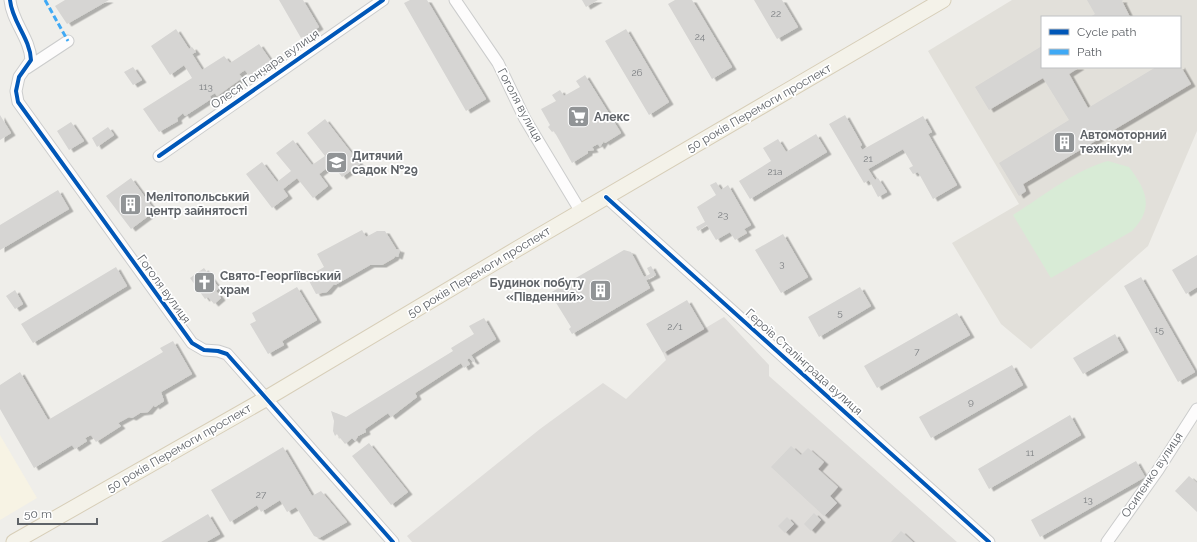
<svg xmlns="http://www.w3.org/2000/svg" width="1197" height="542" font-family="Raleway,sans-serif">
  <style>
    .commercial { fill: #f7f3e4 }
    .industrial { fill: #dfddda }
    .education { fill: #e2e0da; fill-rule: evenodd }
    .green { fill: #d8ebd6 }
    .building { fill: #d6d5d3; filter: url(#shadow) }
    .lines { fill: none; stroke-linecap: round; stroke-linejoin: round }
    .minor-casing { stroke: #cbcccc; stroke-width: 13 }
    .major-casing { stroke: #d7ceb8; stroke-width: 17 }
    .minor { stroke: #fdfcfc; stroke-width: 11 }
    .major { stroke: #f4f2e9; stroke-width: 15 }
    .quiet { stroke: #3fa9f5; stroke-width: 3; stroke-dasharray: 6 3; stroke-linecap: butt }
    .cycleway-casing { stroke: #fff; stroke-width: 6 }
    .cycleway { stroke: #0057b8; stroke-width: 4 }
    .labels { text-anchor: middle; stroke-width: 3.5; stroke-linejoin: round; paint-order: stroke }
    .number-label { font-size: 10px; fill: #7e8184 }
    .street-label { font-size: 12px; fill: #5f6368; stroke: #fff }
    .poi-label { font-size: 12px; font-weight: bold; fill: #5f6368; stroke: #fff; text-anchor: start }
  </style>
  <defs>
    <filter id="shadow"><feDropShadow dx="4.5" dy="2.5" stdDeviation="0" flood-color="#0004"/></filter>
  </defs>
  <rect width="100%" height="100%" fill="#efeeea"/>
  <!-- commercial -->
  <path class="commercial" d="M0 435 37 498 0 520Z"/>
  <!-- industrial -->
  <path class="industrial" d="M724 317 769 365V376L957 542H412L407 536 540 429 603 383 626 399 666 360 663 353Z"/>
  <!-- education -->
  <path class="education" d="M1012 0H1197V131L1148 246 1031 349 1001 324 952 243 1019 204 928 51ZM1042 17H1180V67H1042Z"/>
  <!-- green -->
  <path class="green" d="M1108 161 1129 167C1146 190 1155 207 1132 231L1051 278 1013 215C1042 197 1075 170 1108 161Z"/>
  <!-- building -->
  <path class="building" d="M65 0H109L67 24 55 6Z
    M279 0H303L319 27 301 38Z
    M410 0H427L486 99 466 111 404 3Z
    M582 0H598L586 7Z
    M675 0H692L732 67 712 79 668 4Z
    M754 0H782L798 27 777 39Z
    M1087 0H1123L1122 1 1130 17H1090L1095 14Z
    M176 29 189 49 192 47 196 52 192 54 202 70 224 56 230 63 259 44 273 64 251 78 245 70 239 74 242 78 217 96 215 93 210 96 211 99 185 116 183 113 177 118 178 121 159 132 143 109 192 78 184 65 170 75 151 46Z
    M626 29 669 102 649 115 605 41Z
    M1042 46V67H1080L1069 74 1088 108 1156 67H1180V65L1191 84 1023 184 1026 191 1019 196 999 163 1069 120 1043 78 989 110 975 87Z
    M133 67 142 80 133 85 124 72Z
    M585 75 621 133 605 143 604 141 600 147 598 144 592 147 594 150 588 151V153L572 163 554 131 552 132 548 127 550 125 541 109 556 101 552 95 560 90 564 96 580 87 576 81Z
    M0 115 11 133 0 140Z
    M845 115 862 145 860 146 862 150 923 116 932 132 928 134 957 185 933 199 918 172 913 174 909 168 913 166 903 149 868 169 875 180 878 178 887 192 878 197 869 180 864 183 829 124Z
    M325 119 360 164 342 177 332 164 319 174 328 186 313 198 297 178 283 189 288 196 272 208 246 174 262 162 277 182 291 171 276 153 293 140 312 165 325 156 307 133Z
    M71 122 84 141 69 150 57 131Z
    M108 127 114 135 97 147 92 138Z
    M816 134 827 152 750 199 739 181 771 161 763 148 778 139 786 152Z
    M131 178 155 211 131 229 106 196Z
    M716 182 721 190 728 185 751 225 744 229 747 233 735 240 730 232 716 240 707 225 698 231 696 227 705 222 697 207 716 195 710 185Z
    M58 190 69 209 0 250V225Z
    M362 230 366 237 377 231H385L396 249 400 250 398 257 395 256 394 258 382 265H370L335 285 334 284 327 292 316 294 307 277 324 267 317 254Z
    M783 234 808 277 781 293 755 250Z
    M624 250 631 252 644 277 650 274 647 268 651 266 656 275 646 280 650 288 572 334 569 329 571 327 550 293Z
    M1197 255V287L1186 294 1172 270Z
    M116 267 127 286 33 343 21 324Z
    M204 268 219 288 216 291 221 298 214 304 208 297 205 299 190 278Z
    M1141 277 1195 372 1178 382 1124 286Z
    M297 287 317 320 282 341 284 345 268 354 250 324 256 321 252 313Z
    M860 287 871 306 819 337 808 317Z
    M15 290 23 304 15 309 6 296Z
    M687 300 704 329 663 353 646 324Z
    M957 313 970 335 877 388 864 366Z
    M484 318 496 339 471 355 475 361 473 362 469 358 467 360 470 364 464 368 461 363 415 393 417 397 391 417 388 413 365 429 366 432 358 436 355 441 352 438 345 444 337 434 335 436 333 431 334 421 331 411 346 417 453 351 451 348 474 334 469 326Z
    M1115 334 1124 350 1083 374 1073 358Z
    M173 341 192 374 161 392 164 401 155 407 154 405 148 412 140 413 132 418 129 417 118 423 121 426 96 442 91 435 85 438 87 441 75 449 72 445 34 468 0 409V385L20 372 48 420 163 352 160 348Z
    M1012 365 1023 385 931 438 919 417Z
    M1070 415 1081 435 989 489 978 469Z
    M369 443 408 492 391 505 352 456Z
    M791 446 801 455 808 448 824 462 818 469 838 487 830 496 837 503 824 516 771 467Z
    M283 447 312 496 321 491 347 522 319 538 314 536 296 507 287 512 280 500 261 512 257 505 230 522 211 490Z
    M1136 461 1145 477 1040 537 1031 520Z
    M1189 476 1197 483V512L1175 491Z
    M814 513 821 520 811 531 804 524Z
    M208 514 220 534 206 542H161Z
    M787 517 794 524 785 533 778 526Z
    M901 531 913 542H891Z"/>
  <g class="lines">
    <defs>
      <path id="minor" d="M10 0C12 22 30 38 31 60L19 77 16 91 18 102 192 343 204 350 218 351 227 354 393 542
        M455 0 498 63 525 119 581 212
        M27 68 68 41
        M159 156 383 0
        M606 197 989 542
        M1107 542 1158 470 1197 409"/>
      <path id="major" d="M14 542 267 398 517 249 943 0"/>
    </defs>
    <!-- minor casing -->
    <use href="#minor" class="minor-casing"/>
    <!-- major casing -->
    <use href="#major" class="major-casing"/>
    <!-- minor -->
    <use href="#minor" class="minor"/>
    <!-- major -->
    <use href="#major" class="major"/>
    <!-- quiet -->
    <path class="quiet" d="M45 0 68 41"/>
    <defs>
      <path id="cycleway" d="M10 0C12 22 30 38 31 60L19 77 16 91 18 102 192 343 204 350 218 351 227 354 393 542
        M159 156 383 0
        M606 197 989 542"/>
    </defs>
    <!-- cycleway casing -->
    <use href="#cycleway" class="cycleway-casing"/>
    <!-- cycleway -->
    <use href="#cycleway" class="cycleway"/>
  </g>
  <!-- icons -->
  <defs>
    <symbol id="supermarket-square" viewBox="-11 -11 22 22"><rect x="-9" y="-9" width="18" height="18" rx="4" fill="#919496" stroke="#fff"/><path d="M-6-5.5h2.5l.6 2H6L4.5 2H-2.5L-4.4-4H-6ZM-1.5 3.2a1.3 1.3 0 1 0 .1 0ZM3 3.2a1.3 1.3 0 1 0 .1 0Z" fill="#fff"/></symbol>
    <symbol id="building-square" viewBox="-11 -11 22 22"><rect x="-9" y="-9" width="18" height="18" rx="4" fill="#919496" stroke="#fff"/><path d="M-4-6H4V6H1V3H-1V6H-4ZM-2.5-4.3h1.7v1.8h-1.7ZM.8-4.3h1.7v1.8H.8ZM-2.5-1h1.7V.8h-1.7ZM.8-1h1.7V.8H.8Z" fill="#fff"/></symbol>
    <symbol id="school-square" viewBox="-11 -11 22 22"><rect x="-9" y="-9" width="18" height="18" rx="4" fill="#919496" stroke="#fff"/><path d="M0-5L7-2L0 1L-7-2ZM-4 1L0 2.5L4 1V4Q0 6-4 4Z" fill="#fff"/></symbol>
    <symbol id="church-square" viewBox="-11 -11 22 22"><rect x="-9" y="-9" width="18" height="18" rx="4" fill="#919496" stroke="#fff"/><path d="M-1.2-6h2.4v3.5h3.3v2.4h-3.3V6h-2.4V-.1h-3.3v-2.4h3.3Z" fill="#fff"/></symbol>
  </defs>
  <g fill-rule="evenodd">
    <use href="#supermarket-square" x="566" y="104" width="25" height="25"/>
    <use href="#building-square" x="1052" y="130" width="25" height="25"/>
    <use href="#school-square" x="324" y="150" width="25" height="25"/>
    <use href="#building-square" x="118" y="192" width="25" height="25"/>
    <use href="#church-square" x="192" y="270" width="25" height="25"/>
    <use href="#building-square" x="588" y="278" width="25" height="25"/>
  </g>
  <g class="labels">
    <!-- number labels -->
    <g class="number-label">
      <text x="776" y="17">22</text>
      <text x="700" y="40">24</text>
      <text x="637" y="76">26</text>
      <text x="206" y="90">113</text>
      <text x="868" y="162">21</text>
      <text x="775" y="175">21а</text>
      <text x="723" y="218">23</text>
      <text x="782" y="267">3</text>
      <text x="840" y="316">5</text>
      <text x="675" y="330">2/1</text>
      <text x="1159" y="333">15</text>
      <text x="917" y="355">7</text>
      <text x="971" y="405">9</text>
      <text x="1030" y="456">11</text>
      <text x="261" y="498">27</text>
      <text x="1088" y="503">13</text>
    </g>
    <!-- street labels -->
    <g class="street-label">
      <text transform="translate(265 69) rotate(-35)" y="4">Олеся Гончара вулиця</text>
      <text transform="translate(520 105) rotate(62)" y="4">Гоголя вулиця</text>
      <text transform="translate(759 108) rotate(-30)" y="4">50 років Перемоги проспект</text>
      <text transform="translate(479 272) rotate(-31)" y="4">50 років Перемоги проспект</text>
      <text transform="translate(164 289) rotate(54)" y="4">Гоголя вулиця</text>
      <text transform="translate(804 362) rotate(42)" y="4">Героїв Сталінграда вулиця</text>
      <text transform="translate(179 448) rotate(-30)" y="4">50 років Перемоги проспект</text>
      <text transform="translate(1152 475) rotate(-56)" y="4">Осипенко вулиця</text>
    </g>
    <!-- poi labels -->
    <g class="poi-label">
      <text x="594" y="121">Алекс</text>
      <text x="1080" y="139">Автомоторний<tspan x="1080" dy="14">технікум</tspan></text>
      <text x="352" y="160">Дитячий<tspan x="352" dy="14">садок №29</tspan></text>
      <text x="146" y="201">Мелітопольський<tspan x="146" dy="14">центр зайнятості</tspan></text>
      <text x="220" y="280">Свято-Георгіївський<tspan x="220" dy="14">храм</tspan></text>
      <text x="584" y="287" text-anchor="end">Будинок побуту<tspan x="584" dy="14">«Південний»</tspan></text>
    </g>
  </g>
  <!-- legend -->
  <rect x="1041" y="16" width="140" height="52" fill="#ffffff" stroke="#bfc1c3"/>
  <rect x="1049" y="29" width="20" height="6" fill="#0057b8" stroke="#bfc1c3"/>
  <text x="1077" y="36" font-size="12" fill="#5f6368">Cycle path</text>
  <rect x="1049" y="49" width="20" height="6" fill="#3fa9f5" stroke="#bfc1c3"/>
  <text x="1077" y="56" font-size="12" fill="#5f6368">Path</text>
  <!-- scale -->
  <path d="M18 518v6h79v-6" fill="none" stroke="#5f6368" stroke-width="2"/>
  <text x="24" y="518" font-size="12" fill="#5f6368" stroke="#ffffff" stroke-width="3" paint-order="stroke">50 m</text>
</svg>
